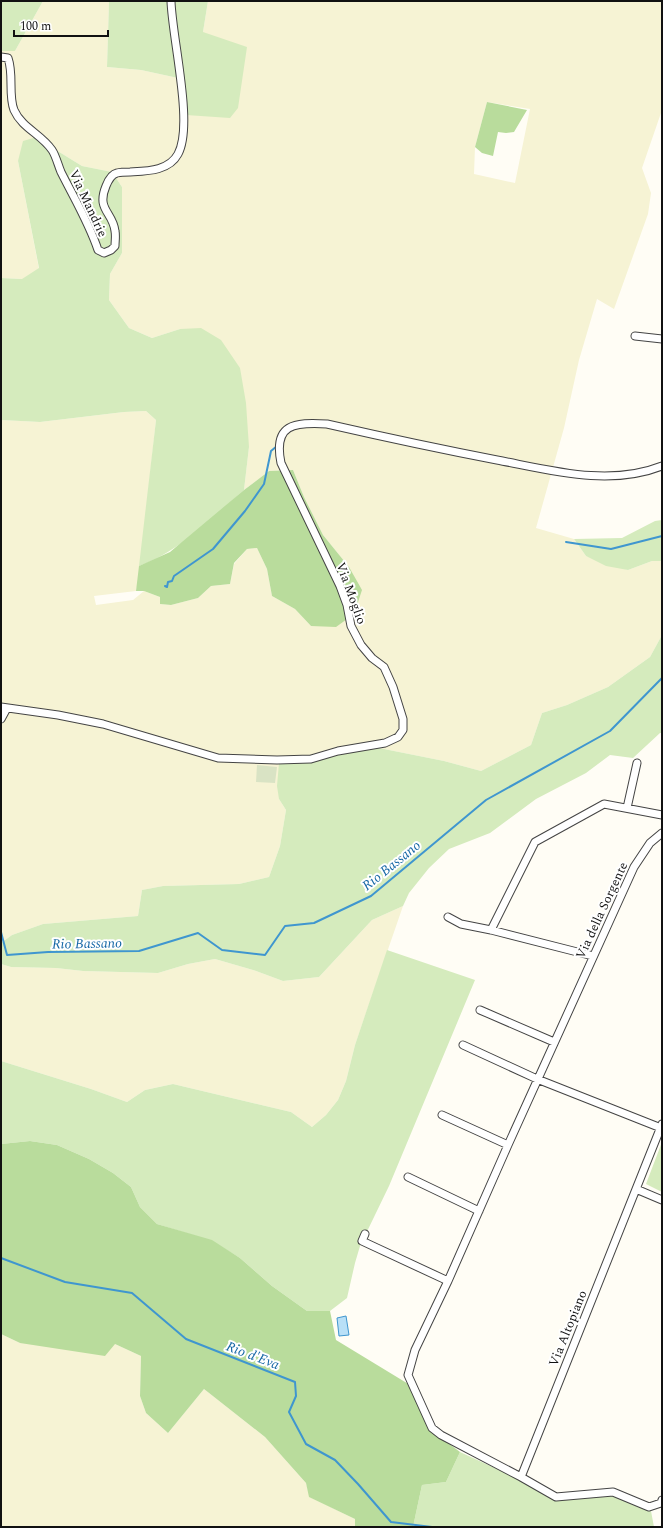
<svg xmlns="http://www.w3.org/2000/svg" width="663" height="1528" font-family="Spectral,serif">
  <style>
    .farmland { fill: #f6f3d4; fill-rule: evenodd }
    .green { fill: #d5ebbd }
    .forest { fill: #b9dc9c }
    .cemetery { fill: #d9e3c4 }
    .water { fill: #b9e0f7; stroke: #3f96cf }
    .lines { fill: none; stroke-linecap: round; stroke-linejoin: round }
    .stream { stroke: #3f96cf; stroke-width: 2 }
    .street-casing { stroke: #444; stroke-width: 9 }
    .street { stroke: #fff; stroke-width: 7 }
    .labels { text-anchor: middle; stroke-width: 4; stroke-linejoin: round; paint-order: stroke }
    .street-label { font-size: 13px; fill: #111; stroke: #fff }
    .water-label { font-size: 14px; font-style: italic; fill: #1768a6; stroke: #fff }
  </style>
  <rect width="100%" height="100%" fill="#fffdf5"/>
  <!-- farmland -->
  <path class="farmland" d="M43 1H109L107 67 141 70 178 78 203 32 208 1H662V110L642 168 651 193 648 214 614 309 597 299 579 360 564 428 536 528 574 539 586 556 628 570 652 561H662V635L650 657 608 687 567 705 542 713 531 745 481 771 444 761 379 748 279 799 286 810 280 846 269 877 239 884 163 886 142 890 138 916 43 924 12 935 1 943V420L40 422 124 412 146 411 156 420 139 577 136 591 94 596 96 605 133 600 144 591 160 597V604L171 605 198 598 211 586 230 584 234 564 247 549 257 548 267 569 272 596 295 609 311 626 349 567 323 535 304 497 293 470 269 471 244 490 249 447 180 329 152 338 129 328 109 300 110 274 122 253V187L112 172 82 166 56 150 18 161 39 269 23 279 1 278V51H15ZM487 102 530 109 515 183 474 174 475 147Z
    M403 906 355 1045 346 1081 338 1100 326 1115 312 1127 291 1112 173 1084 145 1090 127 1102 91 1089 1 1061V964L11 967 56 968 83 971 158 973 188 964 215 959 253 970 283 981 319 977 372 920Z
    M1 1334 20 1343 115 1344 141 1356 140 1396 146 1413 168 1433 204 1389 265 1437 306 1483 310 1497 355 1519V1527H1Z"/>
  <!-- green -->
  <path class="green" d="M1 1H43L15 51H1Z
    M109 1H208L203 32 247 47 238 108 230 118 186 115 178 78 141 70 107 67Z
    M40 136 56 150 82 166 112 172 122 187V253L110 274 109 300 129 328 152 338 180 329 201 328 221 340 240 368 246 403 249 447 244 490C213 517 179 552 139 566L156 420 146 411 124 412 40 422 1 420V278L22 279 39 268 18 161 23 141Z
    M662 520V561H652L628 570 606 566 586 556 574 539 622 538 655 521Z
    M662 635V733H660L633 758 610 755 586 773 536 799 490 833 449 849 429 868 409 893 403 906 372 920 319 977 283 981 253 970 215 959 188 964 158 973 83 971 56 968 11 967 1 964V943L12 935 43 924 138 916 142 890 163 886 239 884 269 877 280 846 286 810 279 799 277 786 279 763 342 753 379 748 444 761 481 771 531 745 542 713 567 705 608 687 650 657Z
    M387 950 475 980 389 1186 360 1246 355 1263 347 1298 330 1311H307L272 1286 240 1258 212 1241 157 1224 140 1207 131 1187 113 1173 89 1159 57 1145 30 1141 1 1144V1061L91 1089 127 1102 145 1090 173 1084 291 1112 312 1127 326 1115 338 1100 346 1081 355 1045Z
    M662 1142V1192L646 1184Z
    M460 1452 560 1498 608 1492 651 1511 654 1527H413L422 1485 446 1482Z"/>
  <!-- forest -->
  <path class="forest" d="M487 102 527 110 514 132 506 133 498 132 493 156 482 153 475 147Z
    M293 470 304 497 323 535 349 567 362 590 354 614 336 627 311 626 295 609 272 596 267 569 257 548 247 549 234 563 230 584 211 586 198 598 171 605 160 604V597L144 591H136L139 566 170 552 244 490 269 471Z
    M30 1141 57 1145 89 1159 113 1173 131 1187 140 1207 157 1224 212 1240 240 1258 272 1286 307 1311H330L336 1340 410 1385 431 1430 460 1452 446 1482 422 1485 413 1527H355V1519L309 1497 306 1483 265 1437 204 1389 168 1433 146 1413 140 1396 141 1356 115 1344 105 1356 20 1343 1 1334V1144Z"/>
  <!-- cemetery -->
  <path class="cemetery" d="M257 765 277 767 275 783 256 782Z"/>
  <!-- water -->
  <path class="water" d="M346 1316 349 1335 339 1336 337 1318Z"/>
  <g class="lines">
    <!-- stream -->
    <path class="stream" d="M566 542 611 549 662 536
      M165 586 167 587 168 582 172 581 174 576 213 549 245 511 264 484 271 451 277 446
      M1 932 7 955 48 952 139 951 198 933 222 950 265 955 285 926 314 923 371 896 486 800 610 731 662 678
      M1 1258 65 1282 132 1293 186 1339 295 1382 296 1396 289 1412 306 1444 335 1460 358 1484 391 1522 432 1527"/>
    <defs>
      <path id="street" d="M1 57 8 58C14 75 8 94 14 110 22 128 41 134 52 150 56 156 58 165 61 172 74 198 89 223 98 250L104 253 111 250 115 246C115 241 116 236 115 231 113 212 96 210 106 186 108 181 112 174 117 173 121 172 126 172 130 172 147 171 169 171 178 154 194 125 172 38 171 1
        M635 336 662 339
        M1 707 58 715 103 724 218 758 277 760 311 759 338 751 385 743 398 737 403 730V719L393 687 384 667 372 658 361 645 351 626 347 605 340 586 281 463C273 424 294 422 327 424 384 437 440 449 497 460 550 470 609 487 662 466
        M1 719 7 708
        M627 808 637 763
        M662 833 650 843 634 867 508 1145 448 1281 415 1350 408 1375 432 1428 441 1435 521 1477 556 1497 613 1492 649 1507 661 1503 662 1500
        M448 917 461 924 491 930 593 956
        M491 930 535 842 604 804 662 815
        M480 1010 554 1042
        M463 1045 537 1079 661 1128
        M442 1115 508 1145
        M408 1177 479 1211
        M636 1189 662 1200
        M365 1234 362 1241 448 1281
        M521 1477 662 1124"/>
    </defs>
    <!-- street casing -->
    <use href="#street" class="street-casing"/>
    <!-- street -->
    <use href="#street" class="street"/>
  </g>
  <g class="labels">
    <!-- street labels -->
    <g class="street-label">
      <text transform="translate(89 203) rotate(65)" y="5">Via Mandrie</text>
      <text transform="translate(352 593) rotate(70)" y="5">Via Moglio</text>
      <text transform="translate(601 910) rotate(-65)" y="5">Via della Sorgente</text>
      <text transform="translate(567 1328) rotate(-68)" y="5">Via Altopiano</text>
    </g>
    <!-- water labels -->
    <g class="water-label">
      <text transform="translate(391 865) rotate(-39)" y="5">Rio Bassano</text>
      <text transform="translate(87 943) rotate(-1)" y="5">Rio Bassano</text>
      <text transform="translate(253 1355) rotate(21)" y="5">Rio d'Eva</text>
    </g>
  </g>
  <!-- border -->
  <rect width="663" height="1528" fill="none" stroke="#111111" stroke-width="4"/>
  <!-- scale -->
  <path d="M14 30v6h94v-6" fill="none" stroke="#111111" stroke-width="2"/>
  <text x="20" y="30" font-size="12" fill="#111111" stroke="#ffffff" stroke-width="3" paint-order="stroke">100 m</text>
</svg>
